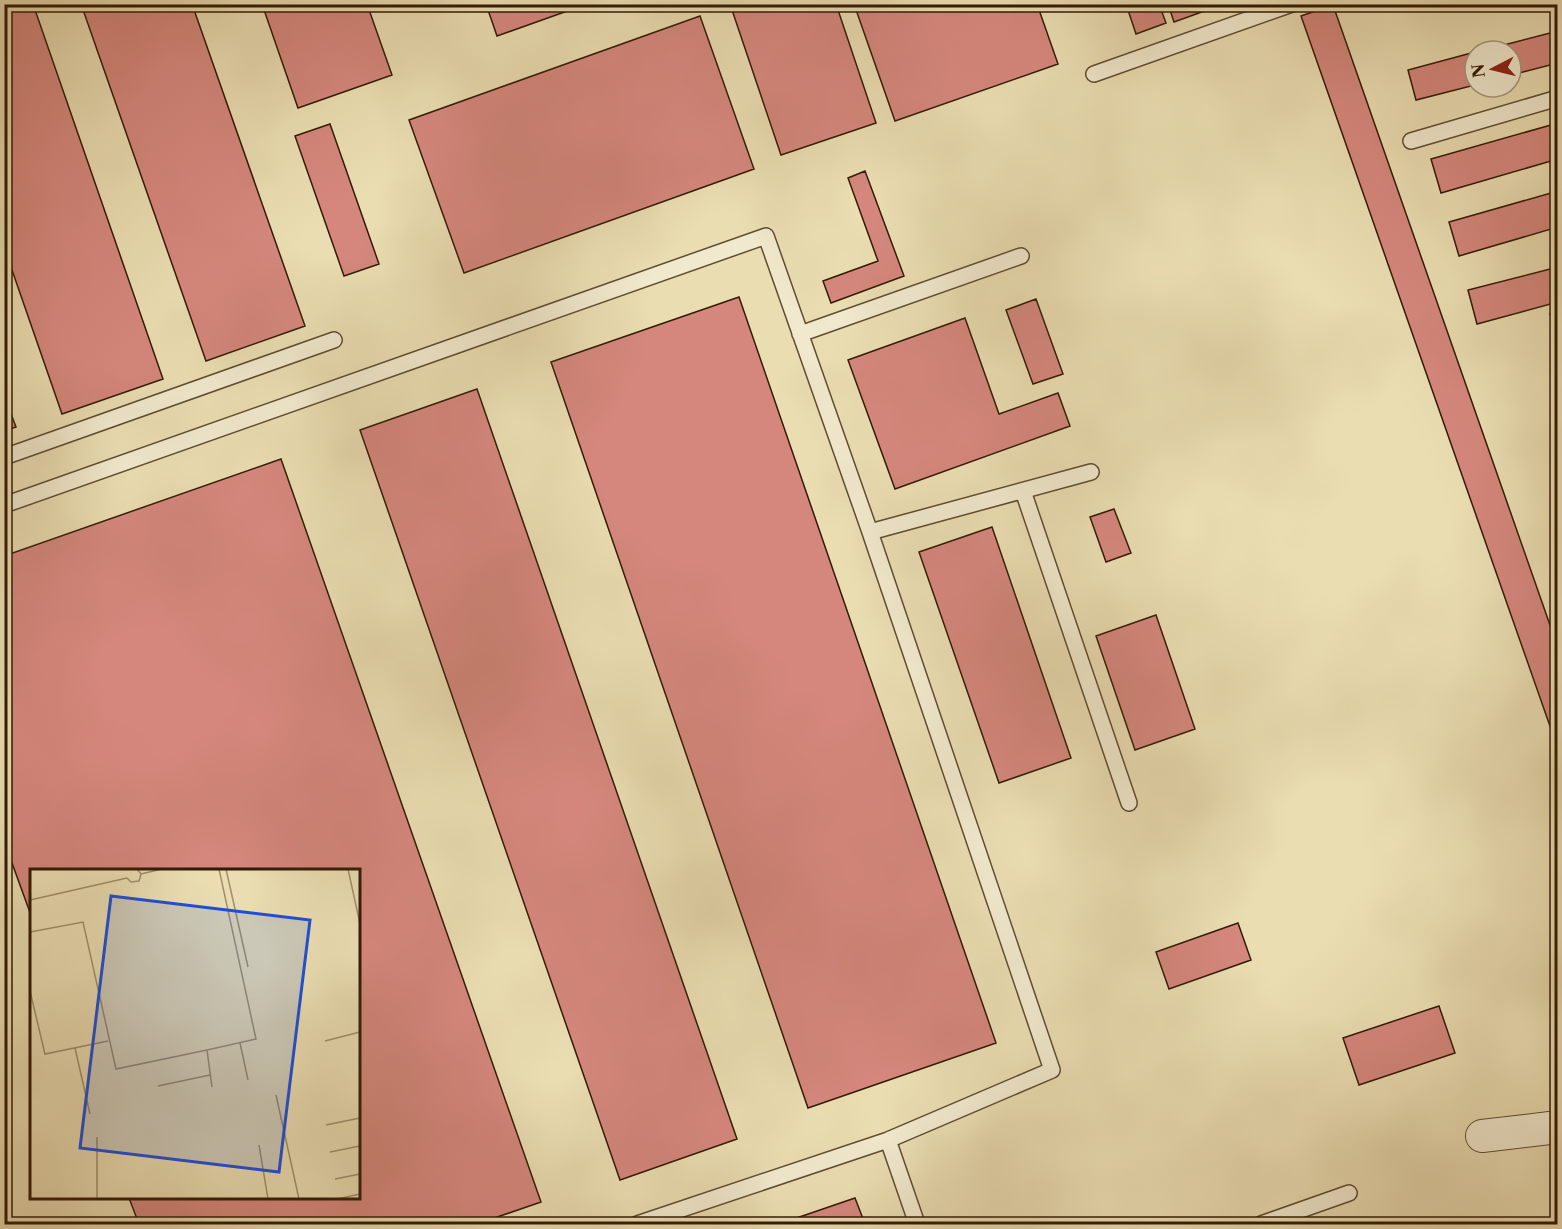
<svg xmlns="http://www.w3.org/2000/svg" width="1562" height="1229" font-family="'Libre Caslon Text',serif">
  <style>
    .building { fill: #d5877d; stroke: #321b04; stroke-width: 1.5 }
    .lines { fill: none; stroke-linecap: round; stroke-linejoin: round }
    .lane-casing { stroke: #604c30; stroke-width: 18 }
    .street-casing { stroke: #604c30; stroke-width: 34 }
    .lane { stroke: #f1e9cd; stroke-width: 15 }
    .street { stroke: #f1e9cd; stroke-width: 32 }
    .inset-road { fill: none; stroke: #a08f6c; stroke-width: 1.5 }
    .view { fill: #1d4ed8; fill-opacity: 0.15; stroke: #1d4ed8; stroke-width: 3 }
    .inset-edge { fill: none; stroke: #321b04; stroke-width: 3 }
  </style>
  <rect width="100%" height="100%" fill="#eaddb2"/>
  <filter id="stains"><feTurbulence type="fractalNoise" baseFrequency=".00333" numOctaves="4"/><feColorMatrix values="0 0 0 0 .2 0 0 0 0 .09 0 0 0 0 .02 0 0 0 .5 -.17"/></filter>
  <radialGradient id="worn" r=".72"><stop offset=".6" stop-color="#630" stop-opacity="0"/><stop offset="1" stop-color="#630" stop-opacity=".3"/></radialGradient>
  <!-- building -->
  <path class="building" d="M4 4H33L163 379 62 414 4 247Z
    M81 4H192L305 326 206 361Z
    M262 4H367L392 75 298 108Z
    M486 4H587L497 36Z
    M730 4H836L876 123 781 155Z
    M854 4H1037L1058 64 895 121Z
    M1126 4H1159L1166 23 1136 34Z
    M1168 4H1224L1174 22Z
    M1333 5 1558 648V749L1301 16Z
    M700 16 754 169 464 273 409 120Z
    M1558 31V63L1511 75V51H1481Z
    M1475 52V85L1416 100 1408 70Z
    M1558 123V159L1441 193 1431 159Z
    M330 124 379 264 344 276 295 136Z
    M865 171 904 276 831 303 823 281 878 261 848 178Z
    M1558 191V227L1459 256 1449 222Z
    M1558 267V302L1477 324 1468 290Z
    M739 297 996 1043 808 1108 551 362Z
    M1036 299 1063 374 1033 384 1006 310Z
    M1558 311V336L1550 314Z
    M965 318 999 414 1058 393 1070 426 895 489 848 360Z
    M477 389 737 1139 620 1180 360 430Z
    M4 395 16 427 4 431Z
    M281 459 541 1202 477 1224H139L129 1198H358V870H32V918L4 841V556Z
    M1114 509 1131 553 1106 562 1090 517Z
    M992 527 1071 758 999 783 919 552Z
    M1156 615 1195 729 1135 750 1096 636Z
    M1238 923 1251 960 1169 989 1156 952Z
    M1439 1006 1455 1053 1359 1085 1343 1038Z
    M855 1198 865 1224H779Z"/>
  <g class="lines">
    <defs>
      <path id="lane" d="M1094 74 1292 4
        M1411 141 1558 98
        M800 334 1021 256
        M4 457 334 340
        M1023 491 1129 803
        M4 505 766 236 870 532 1091 472
        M888 1140 917 1224
        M637 1224 888 1140 1052 1070 870 532
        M1261 1224 1349 1193"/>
      <path id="street" d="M1482 1136 1558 1127"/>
    </defs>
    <!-- lane casing -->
    <use href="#lane" class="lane-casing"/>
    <!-- street casing -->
    <use href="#street" class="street-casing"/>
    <!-- lane -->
    <use href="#lane" class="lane"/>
    <!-- street -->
    <use href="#street" class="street"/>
  </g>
  <!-- overview -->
  <g transform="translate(30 869)">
    <rect width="330" height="330" fill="#eaddb2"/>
    <path class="inset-road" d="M196 0 218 98M318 0 330 55M111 5 132 0M97 9 101 13 109 12 111 5 107 0M0 31 97 9M0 63 53 53 86 200 177 181M0 122 15 185 78 172M295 172 330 163M210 174 218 211M45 179 60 245M128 217 180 206M182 218 177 181 226 170 189 0M246 226 269 330M296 256 330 249M229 276 238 330M300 283 330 277M305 310 330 305M67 330V268M307 330 330 325"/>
    <path class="view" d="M81 27 280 51 249 303 50 279Z"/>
    <rect width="330" height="330" class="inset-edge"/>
  </g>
  <!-- margin -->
  <rect width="1562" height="1229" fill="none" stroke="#eaddb2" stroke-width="24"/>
  <rect x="6" y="6" width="1550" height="1217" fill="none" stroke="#321b04" stroke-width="3"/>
  <rect x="12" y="12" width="1538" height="1205" fill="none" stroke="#321b04" stroke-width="1.5"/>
  <!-- north arrow -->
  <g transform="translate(1493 69) rotate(263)"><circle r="28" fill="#f1e9cd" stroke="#a5977d" stroke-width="1.5"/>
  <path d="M0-4.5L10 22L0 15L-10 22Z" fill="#8f2418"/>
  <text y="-9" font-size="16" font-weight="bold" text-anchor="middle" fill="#321b04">N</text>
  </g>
  <rect width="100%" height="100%" filter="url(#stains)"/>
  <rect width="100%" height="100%" fill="url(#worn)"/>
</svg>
